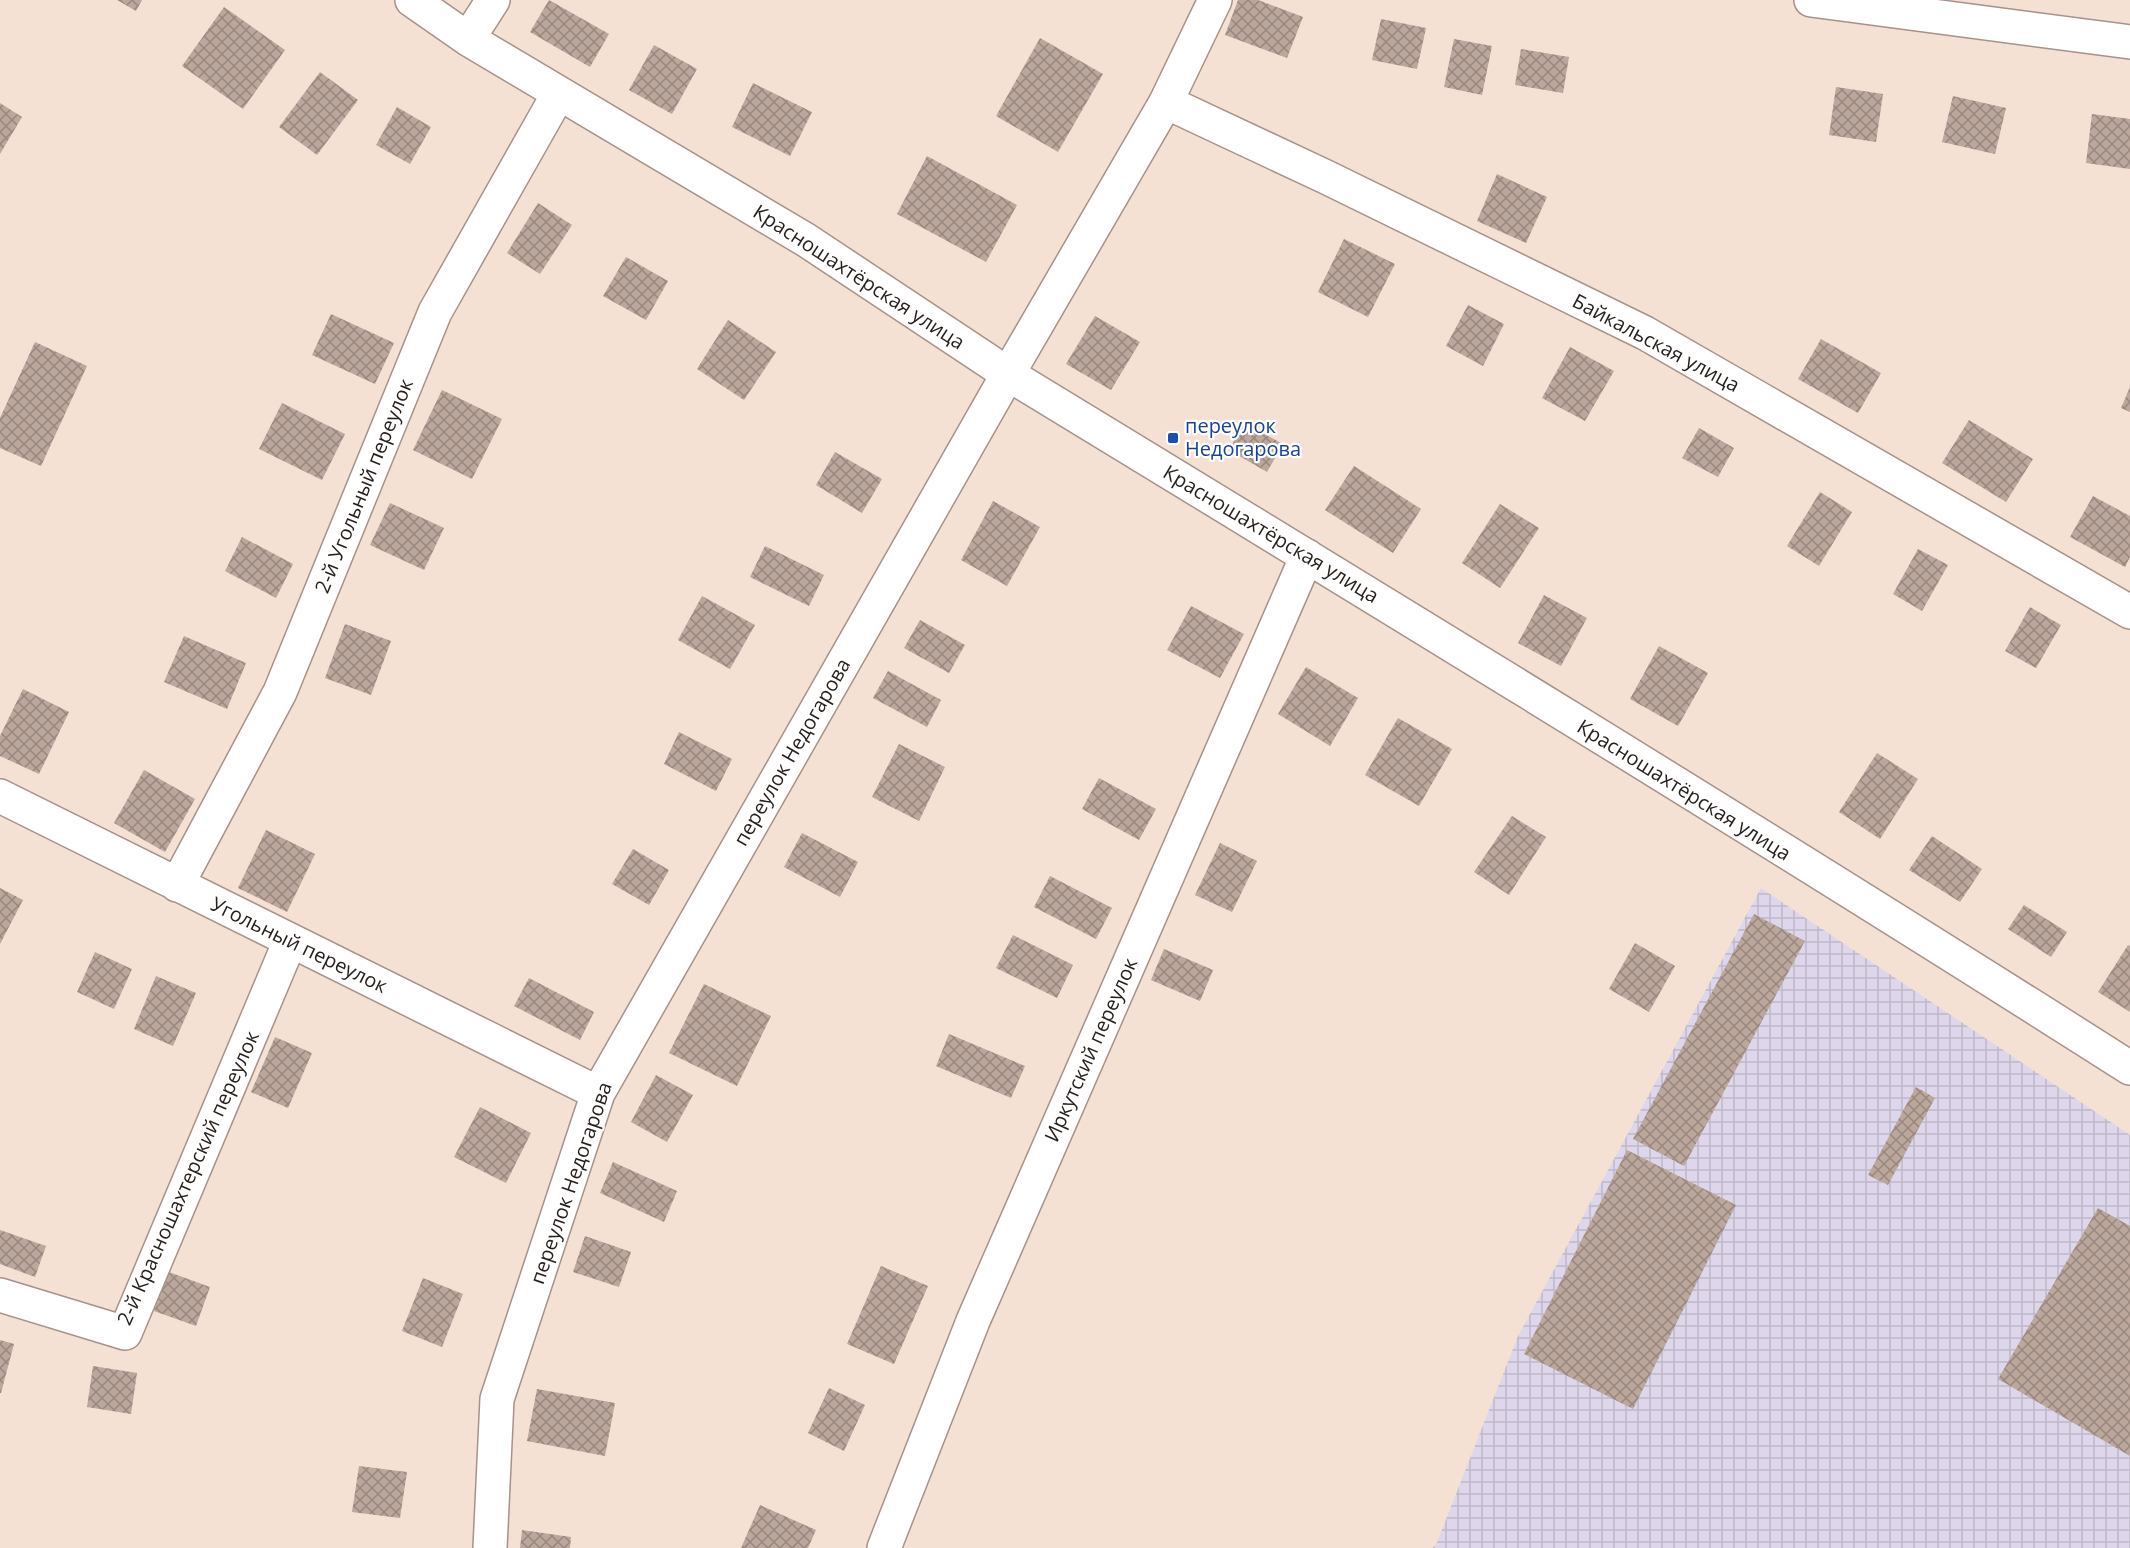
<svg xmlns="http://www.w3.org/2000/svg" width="2130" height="1548" font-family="'Open Sans',sans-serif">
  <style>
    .industrial { fill: url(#industrial-grid) }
    .building { fill: url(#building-cross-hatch) }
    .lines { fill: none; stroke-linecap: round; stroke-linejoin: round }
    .minor-casing { stroke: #a69288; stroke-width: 36 }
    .tertiary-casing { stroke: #a69288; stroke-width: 36 }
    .minor { stroke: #fff; stroke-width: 33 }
    .tertiary { stroke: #fff; stroke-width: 33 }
    .transit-dot { fill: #1a4fb4; stroke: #fff; stroke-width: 2 }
    .labels { text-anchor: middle; stroke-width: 4.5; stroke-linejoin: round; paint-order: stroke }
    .street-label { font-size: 20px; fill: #261e1a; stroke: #fff }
    .transit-label { font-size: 20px; fill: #164399; stroke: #fff; text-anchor: start }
  </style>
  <defs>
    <pattern id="industrial-grid" width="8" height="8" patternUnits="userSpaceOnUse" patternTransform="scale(1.5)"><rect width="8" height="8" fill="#ded7ec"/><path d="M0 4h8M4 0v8" fill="none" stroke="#beb8ca"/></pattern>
    <pattern id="building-cross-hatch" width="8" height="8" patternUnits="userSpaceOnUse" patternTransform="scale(1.5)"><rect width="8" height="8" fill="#bba79c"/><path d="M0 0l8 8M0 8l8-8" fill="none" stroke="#98877e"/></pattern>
  </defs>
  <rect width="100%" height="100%" fill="#f5e0d4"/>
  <!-- industrial -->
  <path class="industrial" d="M1761 888 2130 1135V1548H1432L1436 1545 1518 1336Z"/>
  <!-- building -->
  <path class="building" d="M117 0H142L136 11Z
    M549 0 609 34 590 67 530 32Z
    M1238 0H1258L1303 17 1287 58 1225 35Z
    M224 7 285 50 243 109 182 66Z
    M1381 19 1426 28 1417 69 1372 60Z
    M1040 38 1103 74 1058 152 996 116Z
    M1454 39 1492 46 1482 95 1444 87Z
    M654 45 697 69 672 114 629 90Z
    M1521 49 1569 57 1563 93 1515 85Z
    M320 72 358 100 317 155 279 127Z
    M753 83 812 112 790 156 732 127Z
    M1836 87 1883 94 1876 142 1829 135Z
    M1953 96 2006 108 1995 154 1942 142Z
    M0 103 22 117 0 154Z
    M397 107 431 127 410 164 376 145Z
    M2092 114 2130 119V169L2086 163Z
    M927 156 1017 205 986 262 897 214Z
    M1497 174 1547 197 1526 243 1477 221Z
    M538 203 572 225 540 274 507 253Z
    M1344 239 1395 264 1368 317 1318 292Z
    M626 257 668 281 646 320 603 296Z
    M1468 305 1504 324 1483 366 1446 346Z
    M331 314 394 343 375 384 312 355Z
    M1095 316 1140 342 1111 390 1066 364Z
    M728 320 776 352 744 400 697 369Z
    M1821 339 1881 373 1858 413 1798 379Z
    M35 342 87 366 41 466 0 448V418Z
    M1570 347 1614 371 1585 421 1542 398Z
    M2130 387V412L2121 408Z
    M442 390 502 419 472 479 413 450Z
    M282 403 345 434 322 480 259 449Z
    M1969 420 2033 459 2006 502 1942 463Z
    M1244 423 1283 444 1267 472 1229 450Z
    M1699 428 1734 448 1718 477 1682 458Z
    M835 452 882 479 862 513 816 485Z
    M1354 466 1421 509 1393 553 1325 510Z
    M1820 492 1852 512 1819 566 1787 546Z
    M2093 496 2130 516V557L2125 567 2070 537Z
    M993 501 1040 527 1007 586 961 560Z
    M390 503 444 528 424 570 370 545Z
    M1500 504 1539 528 1500 588 1462 563Z
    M242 537 293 564 276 598 225 571Z
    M765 546 824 575 809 606 750 577Z
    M1918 549 1948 565 1922 611 1893 594Z
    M1544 595 1587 618 1561 666 1518 643Z
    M702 596 755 625 730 669 678 640Z
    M1191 606 1244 634 1220 678 1167 650Z
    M2030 607 2061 625 2036 668 2005 651Z
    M920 620 965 645 949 673 904 648Z
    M345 624 391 641 371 695 325 678Z
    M184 636 246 663 227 709 164 682Z
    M1659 646 1708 673 1678 726 1630 699Z
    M1306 667 1358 698 1330 746 1278 714Z
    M888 671 941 700 927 727 873 698Z
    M23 689 69 712 39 774 0 756V736Z
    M1398 718 1452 749 1419 806 1365 775Z
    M679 732 732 759 716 791 664 764Z
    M899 744 945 767 919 821 872 797Z
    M1877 753 1918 779 1880 839 1839 812Z
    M144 770 195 799 165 852 114 823Z
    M1099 778 1156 809 1139 840 1082 809Z
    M1512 816 1546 837 1509 895 1474 872Z
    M266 830 315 854 287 912 238 888Z
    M802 833 858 862 840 897 784 867Z
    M1932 836 1982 869 1960 902 1909 870Z
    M1220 843 1257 861 1232 912 1195 895Z
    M633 849 669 870 649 905 612 884Z
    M1050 876 1112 908 1096 939 1034 907Z
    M0 888 23 900 0 944Z
    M2024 905 2067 932 2051 957 2008 929Z
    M1754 914 1805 941 1684 1166 1633 1139Z
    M1013 935 1073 965 1057 998 996 968Z
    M1635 943 1675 966 1649 1012 1609 989Z
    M2128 945 2130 946V1012L2098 992Z
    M1164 949 1213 970 1200 1001 1151 980Z
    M95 952 132 969 114 1009 77 992Z
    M156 976 196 993 173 1046 134 1029Z
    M529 978 594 1012 580 1040 514 1006Z
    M704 984 771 1016 737 1086 669 1053Z
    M949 1034 1025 1066 1011 1098 936 1066Z
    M275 1037 312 1053 288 1108 251 1092Z
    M656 1075 693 1095 667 1142 631 1122Z
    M1916 1087 1935 1098 1888 1185 1868 1175Z
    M480 1107 531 1133 506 1183 454 1157Z
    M1627 1150 1736 1205 1633 1409 1524 1354Z
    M613 1162 677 1191 664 1222 600 1193Z
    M2098 1208 2130 1226V1456L1998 1379Z
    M0 1230 46 1246 35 1277 0 1264Z
    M585 1236 631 1252 619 1287 573 1272Z
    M881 1266 928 1286 894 1364 847 1344Z
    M169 1272 210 1287 196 1326 154 1311Z
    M423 1278 463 1294 442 1347 402 1331Z
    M0 1340 14 1344 1 1393H0Z
    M93 1366 137 1373 131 1414 87 1407Z
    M829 1388 865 1405 844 1451 808 1433Z
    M537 1389 615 1403 605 1456 527 1441Z
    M359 1466 407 1472 400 1518 352 1512Z
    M760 1505 816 1530 808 1548H741Z
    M522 1530 571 1537 570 1548H520Z"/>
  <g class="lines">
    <defs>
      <path id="minor" d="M412 0 468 39 806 240 1008 374 598 1093 497 1399 490 1548
        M1811 0 2130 42
        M468 39 493 0
        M1166 102 1326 177 1645 333 2130 612
        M0 796 598 1093
        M177 885 280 692 435 312 559 93
        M0 1295 125 1333 290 941
        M884 1548 973 1321 1307 556"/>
      <path id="tertiary" d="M1215 0 1166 102 1008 374C1384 603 1759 832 2130 1068"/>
    </defs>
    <!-- minor casing -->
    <use href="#minor" class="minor-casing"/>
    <!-- tertiary casing -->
    <use href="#tertiary" class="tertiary-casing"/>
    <!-- minor -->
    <use href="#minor" class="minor"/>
    <!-- tertiary -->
    <use href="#tertiary" class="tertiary"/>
  </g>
  <!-- markers -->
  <rect class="transit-dot" x="1167" y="432" width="12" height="12" rx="3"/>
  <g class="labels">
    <!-- street labels -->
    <g class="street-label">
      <text transform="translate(859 277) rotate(33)" y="7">Красношахтёрская улица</text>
      <text transform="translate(1656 343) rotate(28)" y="7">Байкальская улица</text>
      <text transform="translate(364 486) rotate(-68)" y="7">2-й Угольный переулок</text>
      <text transform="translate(1271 534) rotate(31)" y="7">Красношахтёрская улица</text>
      <text transform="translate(792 752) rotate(-60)" y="7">переулок Недогарова</text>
      <text transform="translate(1684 790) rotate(32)" y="7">Красношахтёрская улица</text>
      <text transform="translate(299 945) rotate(26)" y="7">Угольный переулок</text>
      <text transform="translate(1091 1050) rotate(-66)" y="7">Иркутский переулок</text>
      <text transform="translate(188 1178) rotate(-66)" y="7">2-й Красношахтерский переулок</text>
      <text transform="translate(571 1183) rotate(-71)" y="7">переулок Недогарова</text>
    </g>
    <!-- transit labels -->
    <g class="transit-label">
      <text x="1185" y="433">переулок<tspan x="1185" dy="23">Недогарова</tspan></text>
    </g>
  </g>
</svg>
